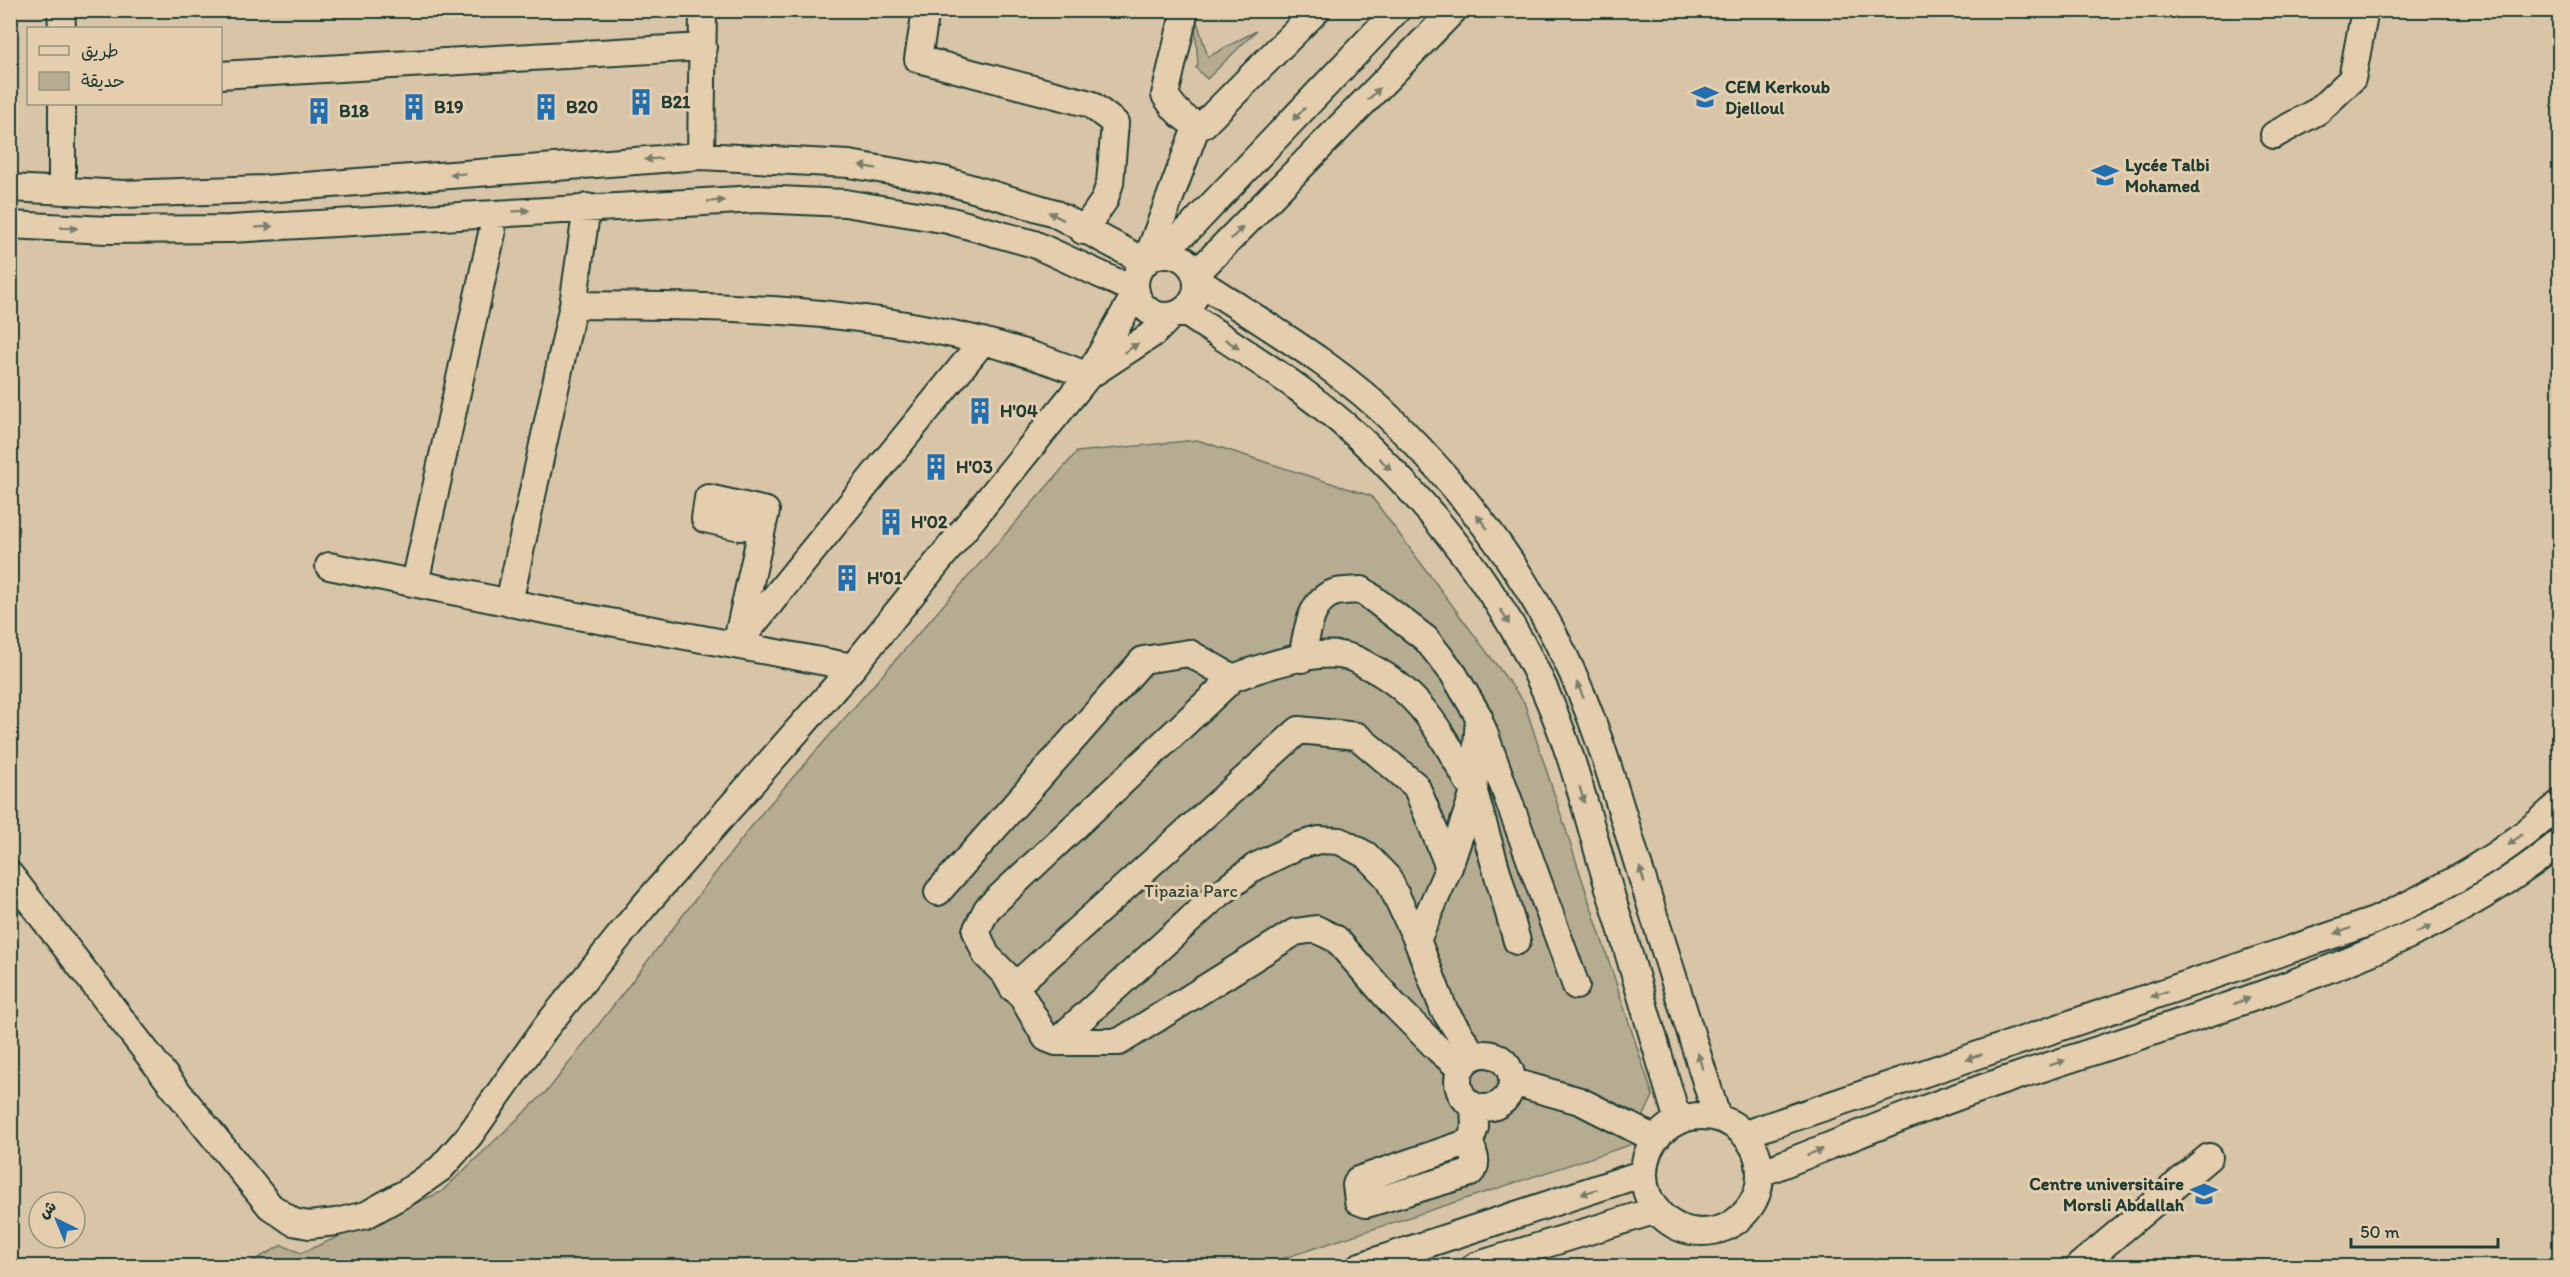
<svg xmlns="http://www.w3.org/2000/svg" width="2570" height="1277" font-family="Itim,'Playpen Sans Arabic',sans-serif">
  <style>
    .green { fill: #b6ac92; stroke: #6a7463; stroke-width: 1.5 }
    .lines { fill: none; stroke-linecap: round; stroke-linejoin: round }
    .minor-casing { stroke: #1f3d34; stroke-width: 30 }
    .minor { stroke: #e4ceae; stroke-width: 26 }
    .oneway { fill: #787e6b }
    .labels { text-anchor: middle; stroke-width: 6; stroke-linejoin: round; paint-order: stroke }
    .poi-label { font-size: 18px; font-weight: bold; fill: #1f3d34; stroke: #e4ceae; text-anchor: start }
    .park-label { font-size: 18px; fill: #2e483d; stroke: #e4ceae }
  </style>
  <rect width="100%" height="100%" fill="#d8c5a7"/>
  <filter id="ink" filterUnits="userSpaceOnUse"><feTurbulence type="fractalNoise" baseFrequency=".0167" numOctaves="2"/><feDisplacementMap in="SourceGraphic" scale="12" xChannelSelector="R" yChannelSelector="G"/><feConvolveMatrix kernelMatrix="1 2 1 2 8 2 1 2 1" color-interpolation-filters="sRGB"/></filter>
  <g filter="url(#ink)">
    <!-- green -->
    <path class="green" d="M1194 12 1208 57 1256 31 1207 79 1196 68 1198 65Z
      M1197 440 1371 496 1524 702 1653 1096 1630 1145 1260 1266H244L282 1245 301 1253 441 1192 549 1089 761 814 1077 452Z"/>
    <g class="lines">
      <defs>
        <path id="minor" d="M61 10 62 28
          M926 10 918 59 1090 104 1115 123 1110 183 1104 201 1083 231
          M1185 10 1165 95C1174 109 1186 124 1203 125L1317 10
          M220 75 703 47
          M62 104V191
          M2274 135 2318 111 2352 79 2365 10
          M701 156 703 10
          M10 188 124 194 265 189 701 156 849 164 943 180 1052 212 1146 262 1197 125
          M10 225 107 230 230 229 757 199 845 203 948 220 1034 244 1136 291
          M1135 285a31 31 0 1 1 62 0a31 31 0 1 1-62 0Z
          M1154 256 1189 229 1397 10
          M1196 274 1454 10
          M1197 280C1265 325 1338 366 1396 424 1463 491 1523 569 1564 655 1596 720 1615 789 1636 858 1663 944 1690 1031 1717 1117
          M573 305C747 306 926 308 1088 376
          M1183 311C1247 354 1315 394 1370 448 1436 513 1494 586 1535 669 1566 732 1583 798 1602 865 1628 950 1653 1035 1678 1121
          M1093 373 1154 333 1171 316
          M744 506 740 527 705 519 708 498 766 511 736 645 983 341
          M329 566 545 610 853 667
          M415 583 492 233
          M509 603 573 305 587 207
          M1302 659C1306 638 1309 601 1333 593 1342 590 1353 591 1362 590L1426 639 1453 673 1479 717 1474 792 1517 941
          M1482 727 1576 986
          M10 875 169 1081 270 1206 293 1222 309 1225 336 1222 366 1215 407 1192 441 1168 469 1136 546 1027 643 907 853 667 1088 376 1136 293
          M938 892 1143 660 1189 653 1233 678
          M1417 940 1449 867 1474 792C1445 741 1425 695 1370 667 1364 664 1356 658 1349 657 1319 648 1262 667 1233 678L987 909 976 931 986 955 1005 974 1013 988 1020 993 1046 1038 1056 1042H1119L1295 932 1316 929 1336 939 1393 1004 1439 1050 1460 1068
          M1013 988 1299 730 1357 736 1416 786 1449 867
          M1056 1042 1214 898 1255 867 1297 846 1319 840 1340 841 1366 855 1388 878 1417 940 1444 1010 1474 1056
          M1458 1081a27 27 0 1 1 54 0a27 27 0 1 1-54 0Z
          M1513 1082 1580 1101 1655 1139
          M1644 1174a58 58 0 1 1 116 0a58 58 0 1 1-116 0Z
          M1745 1134 2374 921C2441 890 2506 855 2560 803
          M1470 1142C1473 1153 1480 1164 1470 1173L1366 1204 1358 1201 1356 1185 1358 1180 1470 1142 1475 1127 1474 1106
          M1761 1173C1845 1140 1929 1105 2015 1077 2098 1050 2181 1023 2263 994 2372 954 2469 916 2560 842
          M1360 1266 1644 1173
          M1475 1266 1657 1210
          M2079 1266 2209 1157"/>
      </defs>
      <!-- minor casing -->
      <use href="#minor" class="minor-casing"/>
      <!-- minor -->
      <use href="#minor" class="minor"/>
    </g>
    <!-- one-way arrows -->
    <defs><path id="oneway-solid" d="M-6-.8H1V-3.2L6.5 0L1 3.2V.8H-6Z" transform="scale(1.5)"/></defs>
    <g class="oneway">
      <use href="#oneway-solid" transform="translate(1374 94) rotate(-45)"/>
      <use href="#oneway-solid" transform="translate(1299 114) rotate(134)"/>
      <use href="#oneway-solid" transform="translate(653 159) rotate(176)"/>
      <use href="#oneway-solid" transform="translate(868 167) rotate(-170)"/>
      <use href="#oneway-solid" transform="translate(458 174) rotate(176)"/>
      <use href="#oneway-solid" transform="translate(716 201) rotate(-3)"/>
      <use href="#oneway-solid" transform="translate(521 211) rotate(-4)"/>
      <use href="#oneway-solid" transform="translate(1056 216) rotate(-153)"/>
      <use href="#oneway-solid" transform="translate(264 227) rotate(-4)"/>
      <use href="#oneway-solid" transform="translate(69 228) rotate(3)"/>
      <use href="#oneway-solid" transform="translate(1237 233) rotate(-45)"/>
      <use href="#oneway-solid" transform="translate(1232 344) rotate(34)"/>
      <use href="#oneway-solid" transform="translate(1131 348) rotate(-33)"/>
      <use href="#oneway-solid" transform="translate(1385 464) rotate(46)"/>
      <use href="#oneway-solid" transform="translate(1482 522) rotate(-129)"/>
      <use href="#oneway-solid" transform="translate(1505 617) rotate(61)"/>
      <use href="#oneway-solid" transform="translate(1580 690) rotate(-114)"/>
      <use href="#oneway-solid" transform="translate(1582 795) rotate(73)"/>
      <use href="#oneway-solid" transform="translate(2515 840) rotate(142)"/>
      <use href="#oneway-solid" transform="translate(1642 875) rotate(-107)"/>
      <use href="#oneway-solid" transform="translate(2424 929) rotate(-25)"/>
      <use href="#oneway-solid" transform="translate(2343 931) rotate(160)"/>
      <use href="#oneway-solid" transform="translate(2159 994) rotate(161)"/>
      <use href="#oneway-solid" transform="translate(2242 1001) rotate(-20)"/>
      <use href="#oneway-solid" transform="translate(1974 1057) rotate(161)"/>
      <use href="#oneway-solid" transform="translate(1700 1061) rotate(-107)"/>
      <use href="#oneway-solid" transform="translate(2057 1063) rotate(-18)"/>
      <use href="#oneway-solid" transform="translate(1815 1152) rotate(-22)"/>
      <use href="#oneway-solid" transform="translate(1589 1192) rotate(162)"/>
    </g>
  </g>
  <!-- icons -->
  <defs>
    <symbol id="school-bare" viewBox="-9 -9 18 18"><path d="M0-5L7-2L0 1L-7-2ZM-4 1L0 2.5L4 1V4Q0 6-4 4Z" fill="#1f6fb2" stroke="#e4ceae" stroke-width="2.5" paint-order="stroke"/></symbol>
    <symbol id="building-bare" viewBox="-9 -9 18 18"><path d="M-4-6H4V6H1V3H-1V6H-4ZM-2.5-4.3h1.7v1.8h-1.7ZM.8-4.3h1.7v1.8H.8ZM-2.5-1h1.7V.8h-1.7ZM.8-1h1.7V.8H.8Z" fill="#1f6fb2" stroke="#e4ceae" stroke-width="2.5" paint-order="stroke"/></symbol>
    <symbol id="university-bare" viewBox="-9 -9 18 18"><path d="M0-5L7-2L0 1L-7-2ZM-4 1L0 2.5L4 1V4Q0 6-4 4Z" fill="#1f6fb2" stroke="#e4ceae" stroke-width="2.5" paint-order="stroke"/></symbol>
  </defs>
  <g fill-rule="evenodd">
    <use href="#school-bare" x="1686" y="78" width="38" height="38"/>
    <use href="#building-bare" x="622" y="83" width="38" height="38"/>
    <use href="#building-bare" x="395" y="88" width="38" height="38"/>
    <use href="#building-bare" x="527" y="88" width="38" height="38"/>
    <use href="#building-bare" x="300" y="92" width="38" height="38"/>
    <use href="#school-bare" x="2086" y="156" width="38" height="38"/>
    <use href="#building-bare" x="961" y="392" width="38" height="38"/>
    <use href="#building-bare" x="917" y="448" width="38" height="38"/>
    <use href="#building-bare" x="872" y="503" width="38" height="38"/>
    <use href="#building-bare" x="828" y="559" width="38" height="38"/>
    <use href="#university-bare" x="2185" y="1175" width="38" height="38"/>
  </g>
  <g class="labels">
    <!-- poi labels -->
    <g class="poi-label">
      <text x="1725" y="93">CEM Kerkoub<tspan x="1725" dy="21">Djelloul</tspan></text>
      <text x="661" y="108">B21</text>
      <text x="434" y="113">B19</text>
      <text x="566" y="113">B20</text>
      <text x="339" y="117">B18</text>
      <text x="2125" y="171">Lycée Talbi<tspan x="2125" dy="21">Mohamed</tspan></text>
      <text x="1000" y="417">H'04</text>
      <text x="956" y="473">H'03</text>
      <text x="911" y="528">H'02</text>
      <text x="867" y="584">H'01</text>
      <text x="2184" y="1190" text-anchor="end">Centre universitaire<tspan x="2184" dy="21">Morsli Abdallah</tspan></text>
    </g>
    <!-- park labels -->
    <g class="park-label">
      <text x="1191" y="897">Tipazia Parc</text>
    </g>
  </g>
  <!-- margin -->
  <rect width="2570" height="1277" fill="none" stroke="#e4ceae" stroke-width="36"/>
  <rect x="18" y="18" width="2534" height="1241" fill="none" stroke="#1f3d34" stroke-width="2" filter="url(#ink)"/>
  <!-- legend -->
  <rect x="27" y="27" width="195" height="78" fill="#e4ceae" stroke="#95947d" stroke-width="1.5"/>
  <rect x="39" y="46" width="30" height="9" fill="#e4ceae" stroke="#95947d" stroke-width="1.5"/>
  <text x="81" y="57" font-size="18" fill="#1f3d34">طريق</text>
  <rect x="39" y="72" width="30" height="18" fill="#b6ac92" stroke="#95947d" stroke-width="1.5"/>
  <text x="81" y="87" font-size="18" fill="#1f3d34">حديقة</text>
  <!-- north arrow -->
  <g transform="translate(57 1220) rotate(317)"><circle r="28" fill="#e4ceae" stroke="#95947d" stroke-width="1.5"/>
  <path d="M0-4.5L10 22L0 15L-10 22Z" fill="#1f6fb2"/>
  <text y="-9" font-size="16" font-weight="bold" text-anchor="middle" fill="#1f3d34">ش</text>
  </g>
  <!-- scale -->
  <path d="M2351 1238v9h147v-9" fill="none" stroke="#1f3d34" stroke-width="3"/>
  <text x="2360" y="1238" font-size="18" fill="#1f3d34" stroke="#e4ceae" stroke-width="4.5" paint-order="stroke">50 m</text>
</svg>
